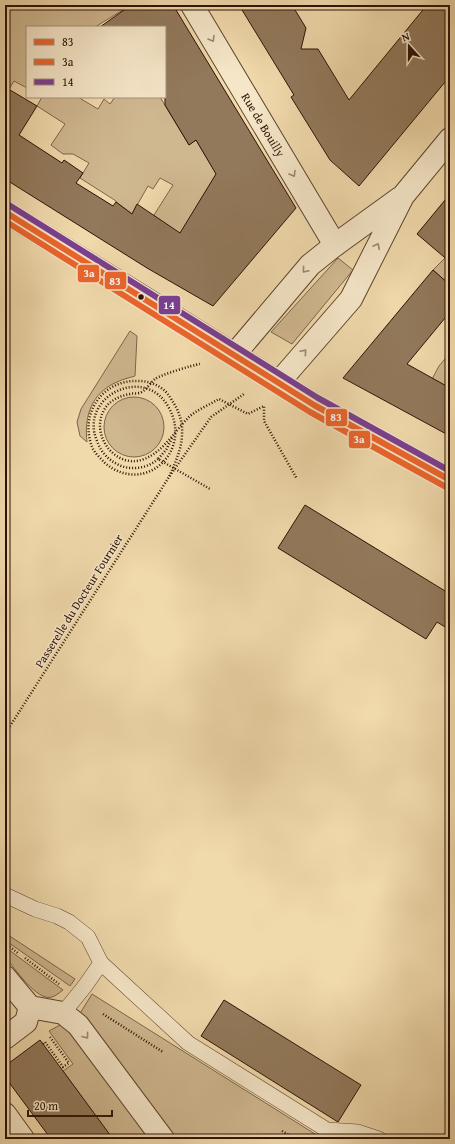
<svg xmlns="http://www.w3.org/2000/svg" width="455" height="1144" font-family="'Gentium Book Plus',serif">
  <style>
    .green { fill: #cfb78f; stroke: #7e644a }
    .building { fill: #92795b; stroke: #2c1205 }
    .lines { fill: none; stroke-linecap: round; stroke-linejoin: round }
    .service-casing { stroke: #5d442e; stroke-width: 16 }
    .minor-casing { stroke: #5d442e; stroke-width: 24 }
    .tertiary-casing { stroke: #5d442e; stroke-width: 24 }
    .secondary-casing { stroke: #2c1205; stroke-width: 24 }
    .path { stroke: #2c1205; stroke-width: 2.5; stroke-dasharray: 1 2; stroke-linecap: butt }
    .service { stroke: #f5e6c8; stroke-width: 15 }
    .minor { stroke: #f5e6c8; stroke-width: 22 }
    .tertiary { stroke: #f5e6c8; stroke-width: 22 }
    .secondary { stroke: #f5e6c8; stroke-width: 22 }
    .path-bridge { stroke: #2c1205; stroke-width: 2.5; stroke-dasharray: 1 2; stroke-linecap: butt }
    .bus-1-casing { stroke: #f5e6c8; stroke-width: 9 }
    .bus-2-casing { stroke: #f5e6c8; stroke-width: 9 }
    .bus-3-casing { stroke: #f5e6c8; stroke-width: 9 }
    .bus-1 { stroke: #ec652c; stroke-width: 6 }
    .bus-2 { stroke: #ec652c; stroke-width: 6 }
    .bus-3 { stroke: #7a3f91; stroke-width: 6 }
    .oneway { stroke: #9b8770 }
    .bus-dot { fill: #2c1205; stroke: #f5e6c8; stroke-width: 1.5 }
    .labels { text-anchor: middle; stroke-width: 3; stroke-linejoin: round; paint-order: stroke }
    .street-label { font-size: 12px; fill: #2c1205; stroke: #f5e6c8 }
    .line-badge { stroke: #f5e6c8; stroke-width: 1.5 }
    .badge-label { font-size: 11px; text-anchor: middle; font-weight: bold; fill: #fff }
  </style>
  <rect width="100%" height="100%" fill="#f0d9ab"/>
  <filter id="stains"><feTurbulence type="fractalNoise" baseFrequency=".005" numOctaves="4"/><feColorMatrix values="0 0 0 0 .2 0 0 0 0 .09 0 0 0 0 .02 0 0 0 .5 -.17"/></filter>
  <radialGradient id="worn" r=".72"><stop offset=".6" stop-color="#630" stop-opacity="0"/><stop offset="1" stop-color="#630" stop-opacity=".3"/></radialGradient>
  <!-- green -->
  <path class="green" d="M5 5H131L95 27H27V88L14 81 5 96Z
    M42 97H82L81 99 98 109 104 99 110 104 115 97H160L189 145 196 140 210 163 227 154 204 265 154 215 173 185 160 178 153 189 148 186 132 214 116 202V201L80 178 89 163 73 154H63L51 145 65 124 37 106Z
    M450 257V285L433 270 445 258 447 260Z
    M338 258 353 270 292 344 271 332Z
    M130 331 137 336 135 376C129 378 123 379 117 382 91 393 84 417 87 442L80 436 77 422 81 409Z
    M450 353V388L432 379 439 366Z
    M104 427a30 30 0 1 1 60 0a30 30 0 1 1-60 0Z
    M5 933 75 979 70 986 5 940Z
    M5 947 63 990C60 992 56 996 52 997 37 1002 14 967 5 957Z
    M92 994 323 1139H172L79 1015Z
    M60 1025 67 1026 154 1139H113L63 1071 73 1064 49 1031Z"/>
  <!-- building -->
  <path class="building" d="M131 5H173L296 208 213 306 147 268 5 179V87L37 106 19 135 62 163 64 160 83 173 76 183 113 206 116 202 132 214 137 204 180 233 216 174 196 140 189 145 165 105V27H100Z
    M239 5H292L306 28 301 49H318L349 100 427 5H450V76L359 186 330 160 291 97 294 95Z
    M450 194V262L417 234Z
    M433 270 450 285V312L407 364 450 388V436L343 378Z
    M305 505 450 594V630L437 622 426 639 278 548Z
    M224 1000 361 1085 338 1122 201 1036Z
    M40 1040 63 1071 113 1139H51L5 1077V1066Z"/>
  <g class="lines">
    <defs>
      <path id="service" d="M5 895 35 909 57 916 69 922 88 937 101 963
        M63 1013 85 986 101 963 188 1043 327 1130 358 1132 379 1139"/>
      <path id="minor" d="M192 5 335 245
        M5 977 30 1007 63 1013 78 1025 163 1139
        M5 1038 26 1022 30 1007
        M5 1114 23 1139"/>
      <path id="tertiary" d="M234 355 310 265 335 245 400 198
        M279 382 351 299 403 196 450 139"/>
      <path id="secondary" d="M5 212 141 296 314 405 450 480"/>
    </defs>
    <!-- service casing -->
    <use href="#service" class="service-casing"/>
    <!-- minor casing -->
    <use href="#minor" class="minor-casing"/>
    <!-- tertiary casing -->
    <use href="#tertiary" class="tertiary-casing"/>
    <!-- secondary casing -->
    <use href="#secondary" class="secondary-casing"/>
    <!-- path -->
    <path class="path" d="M200 364C193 365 160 375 155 379 150 383 145 392 139 393 136 394 133 393 130 394 119 396 108 401 103 412 91 437 117 470 144 459 163 452 174 432 188 418 196 410 209 405 219 399L248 414 264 406V421L297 479
      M172 438 166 450 158 459 210 489
      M5 734 169 477 211 417 244 394
      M5 943 19 954
      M25 958 59 984
      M103 1014 163 1052
      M43 1044 45 1042 63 1067 69 1063 50 1037
      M282 1131 295 1139"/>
    <!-- service -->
    <use href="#service" class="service"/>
    <!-- minor -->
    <use href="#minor" class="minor"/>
    <!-- tertiary -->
    <use href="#tertiary" class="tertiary"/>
    <!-- secondary -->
    <use href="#secondary" class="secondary"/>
    <!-- path-bridge -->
    <path class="path-bridge" d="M158 459C148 468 132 471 119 465 108 460 101 452 97 441 78 397 145 363 169 408 193 452 144 496 105 463 101 459 96 454 93 449 78 415 102 379 139 381 149 381 159 385 166 392 169 395 171 399 173 402 179 411 183 423 182 434 182 449 175 463 169 477"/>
    <defs>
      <path id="bus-1" d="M5 212 314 405 450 480"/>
      <path id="bus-2" d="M5 221 310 412 446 487"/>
      <path id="bus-3" d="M9 205 318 398 450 471"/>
    </defs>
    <!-- bus-1 casing -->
    <use href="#bus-1" class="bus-1-casing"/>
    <!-- bus-2 casing -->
    <use href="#bus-2" class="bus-2-casing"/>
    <!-- bus-3 casing -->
    <use href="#bus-3" class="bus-3-casing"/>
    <!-- bus-1 -->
    <use href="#bus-1" class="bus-1"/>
    <!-- bus-2 -->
    <use href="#bus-2" class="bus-2"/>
    <!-- bus-3 -->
    <use href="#bus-3" class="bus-3"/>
  </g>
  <!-- one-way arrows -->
  <defs><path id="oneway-chevron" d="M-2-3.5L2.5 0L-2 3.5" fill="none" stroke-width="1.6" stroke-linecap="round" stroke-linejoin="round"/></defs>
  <g class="oneway">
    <use href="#oneway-chevron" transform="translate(212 39) rotate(59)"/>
    <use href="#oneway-chevron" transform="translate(293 174) rotate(59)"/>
    <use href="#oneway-chevron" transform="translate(377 246) rotate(-63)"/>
    <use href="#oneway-chevron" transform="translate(305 270) rotate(130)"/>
    <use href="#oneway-chevron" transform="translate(304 352) rotate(-49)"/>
    <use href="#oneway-chevron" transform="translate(86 1036) rotate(53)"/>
  </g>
  <!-- markers -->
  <circle class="bus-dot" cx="141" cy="297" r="3.5"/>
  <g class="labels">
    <!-- street labels -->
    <g class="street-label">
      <text transform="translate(263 125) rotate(59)" y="4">Rue de Bouilly</text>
      <text transform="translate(79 601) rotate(-58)" y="4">Passerelle du Docteur Fournier</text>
    </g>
  </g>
  <g class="line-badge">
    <rect x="77" y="264" width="23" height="19" rx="4" fill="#ec652c"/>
    <rect x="104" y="271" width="23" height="19" rx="4" fill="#ec652c"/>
    <rect x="158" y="295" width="23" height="20" rx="4" fill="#7a3f91"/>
    <rect x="325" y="408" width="23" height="19" rx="4" fill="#ec652c"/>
    <rect x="348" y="430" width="23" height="19" rx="4" fill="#ec652c"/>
  </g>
  <g class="badge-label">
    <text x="89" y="277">3a</text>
    <text x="115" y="285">83</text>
    <text x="169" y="309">14</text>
    <text x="336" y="421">83</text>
    <text x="359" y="443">3a</text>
  </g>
  <!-- margin -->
  <rect width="455" height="1144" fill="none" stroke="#f0d9ab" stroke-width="20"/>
  <rect x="6" y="6" width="443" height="1132" fill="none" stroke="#2c1205" stroke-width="2"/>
  <rect x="10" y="10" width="435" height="1124" fill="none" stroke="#2c1205"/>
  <!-- legend -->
  <rect x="26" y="26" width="140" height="72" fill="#f5e6c8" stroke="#a5917a"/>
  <rect x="34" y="39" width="20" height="6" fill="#ec652c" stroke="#a5917a"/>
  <text x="62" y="46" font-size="12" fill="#2c1205">83</text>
  <rect x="34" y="59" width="20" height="6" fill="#ec652c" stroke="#a5917a"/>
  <text x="62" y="66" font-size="12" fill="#2c1205">3a</text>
  <rect x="34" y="79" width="20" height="6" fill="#7a3f91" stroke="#a5917a"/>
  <text x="62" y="86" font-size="12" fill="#2c1205">14</text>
  <!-- north arrow -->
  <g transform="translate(409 46) rotate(339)" stroke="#f5e6c8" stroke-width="3" paint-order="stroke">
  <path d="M0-3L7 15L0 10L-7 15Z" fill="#2c1205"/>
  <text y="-6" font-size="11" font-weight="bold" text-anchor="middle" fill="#2c1205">N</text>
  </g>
  <!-- scale -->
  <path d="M28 1110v6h84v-6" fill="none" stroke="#2c1205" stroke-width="2"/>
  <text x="34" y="1110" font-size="12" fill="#2c1205" stroke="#f5e6c8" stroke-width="3" paint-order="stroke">20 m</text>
  <rect width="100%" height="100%" filter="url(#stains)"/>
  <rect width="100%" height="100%" fill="url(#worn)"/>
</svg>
